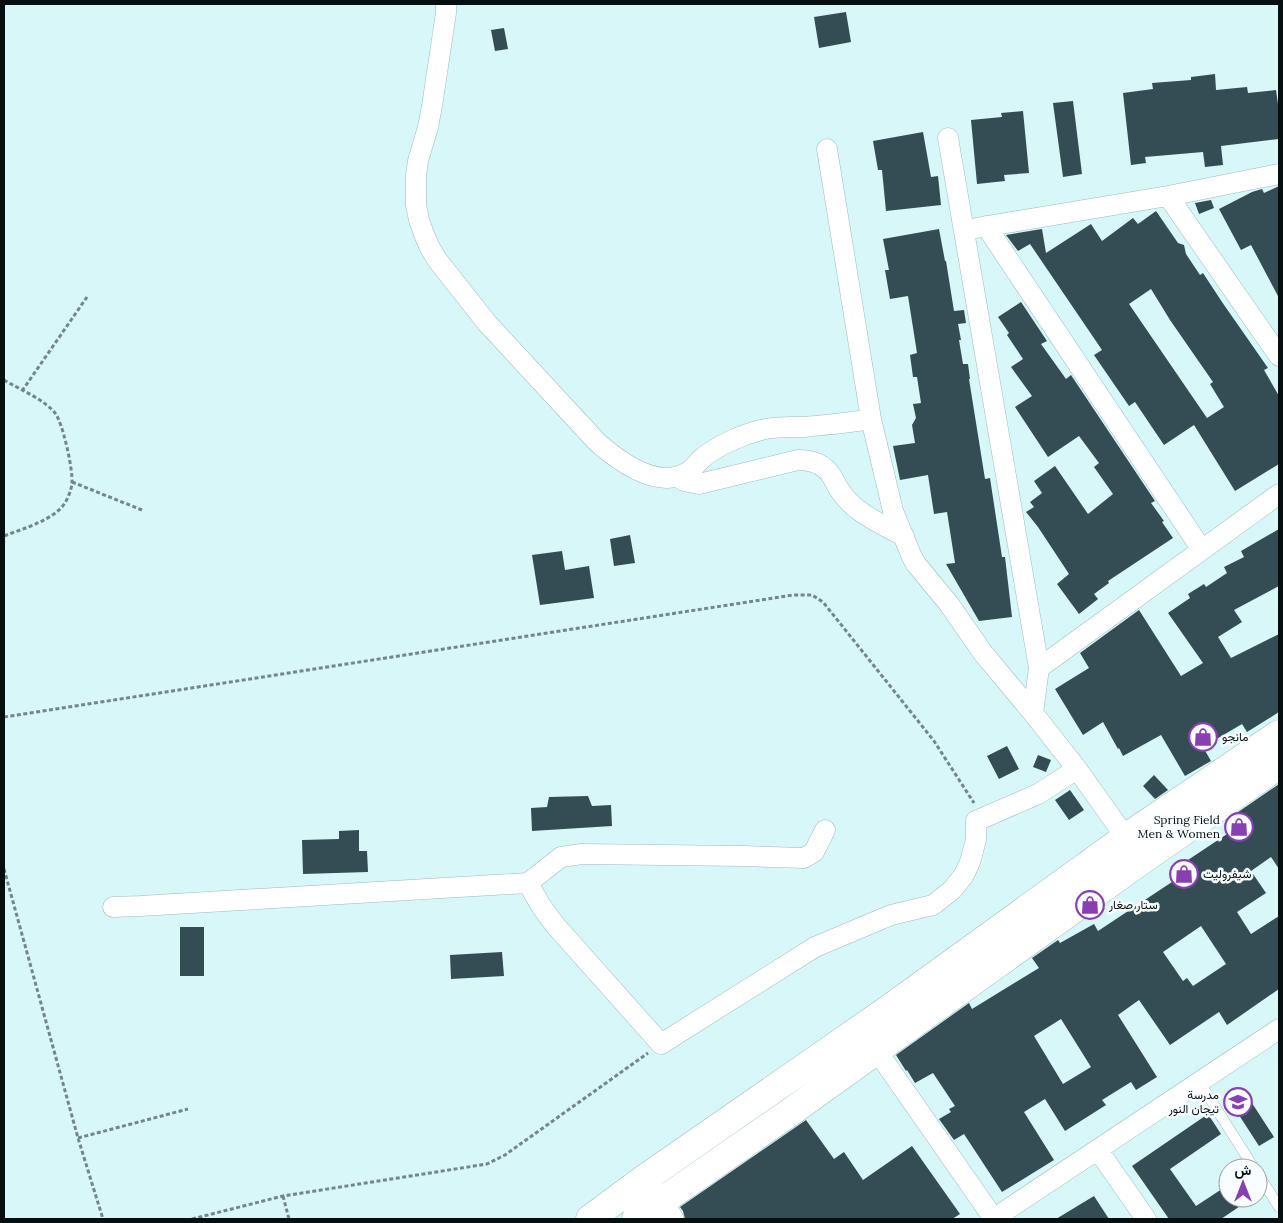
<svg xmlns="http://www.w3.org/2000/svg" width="1283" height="1223" font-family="Lora,Vazirmatn,serif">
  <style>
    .building { fill: #344c54; fill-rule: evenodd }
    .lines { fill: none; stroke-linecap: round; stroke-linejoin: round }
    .service-casing { stroke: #9dbabc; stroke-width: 11 }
    .minor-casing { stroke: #9dbabc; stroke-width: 21 }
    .tertiary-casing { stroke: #9dbabc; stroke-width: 26 }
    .primary-casing { stroke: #9dbabc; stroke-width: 29 }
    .path { stroke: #728788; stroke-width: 3; stroke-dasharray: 4 2.5; stroke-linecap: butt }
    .service { stroke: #fff; stroke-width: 10 }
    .minor { stroke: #fff; stroke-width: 20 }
    .tertiary { stroke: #fff; stroke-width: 25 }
    .primary { stroke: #fff; stroke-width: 28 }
    .labels { text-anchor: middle; stroke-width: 5; stroke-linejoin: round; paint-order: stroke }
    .poi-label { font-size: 12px; fill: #050f10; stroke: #f8feff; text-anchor: start }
  </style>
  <rect width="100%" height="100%" fill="#d8f7f8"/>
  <!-- building -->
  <path class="building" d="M846 12 851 42 819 48 814 17Z
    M504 28 508 49 495 51 491 30Z
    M1215 74 1216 90 1247 87 1248 93 1276 90 1278 104 1279 103V139L1221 146 1223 165 1205 167 1203 152 1145 157 1146 163 1131 165 1123 93 1153 89 1152 83 1191 80V77Z
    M1073 101 1082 174 1063 177 1053 103Z
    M1023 111 1029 173 1004 175 1005 181 977 184 971 120 1002 117 1001 113Z
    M923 132 931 177 938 176 941 205 886 211 882 170H878L873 141Z
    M1279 186V298L1251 245 1241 250 1219 209 1252 192 1262 189 1264 193Z
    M1211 200 1214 208 1199 214 1195 203Z
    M1156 211 1178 243 1184 245 1186 254 1200 275 1203 273 1222 302 1268 368 1264 370 1279 396V464L1235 491 1194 425 1164 445 1135 402 1129 406 1094 355 1102 350 1030 244 1018 251 1006 235 1042 229 1046 253 1091 224 1102 241 1133 218 1138 224ZM1151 289 1170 320 1213 382 1210 384 1224 407 1207 418 1129 304Z
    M939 229 945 261H946L954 311 964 310 966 323 958 324 961 340H959L963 364H968L970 379H969L985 479 990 478 1002 557H1005L1012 617 979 621 946 564 955 563 947 512 934 514 928 475 900 480 893 446 915 443 912 425 916 418 913 404 921 403 917 377H913L910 355 917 353 908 296 890 299 885 270H889L883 239Z
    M1021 302 1047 341 1041 344 1066 379 1071 375 1155 501 1151 503 1164 521 1162 522 1173 538 1108 581 1109 583 1094 594 1098 599 1079 614 1057 584 1069 574 1038 527 1026 512 1034 507 1030 502 1042 493 1034 481 1055 466 1088 514 1113 494 1094 467 1099 463 1079 436 1048 457 1015 407 1032 396 1011 367 1023 359 1007 335 1009 333 998 317Z
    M1279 529V586L1234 610 1242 622 1218 637 1231 658 1279 634V712L1247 732 1242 724 1203 747 1211 761 1185 776 1161 735 1123 756 1119 748 1118 749 1103 722 1083 735 1055 689 1089 668 1080 653 1139 610 1181 676 1203 663 1168 613 1190 598 1188 594 1204 584 1206 587 1227 573 1224 567 1244 557 1241 551Z
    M630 535 635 563 614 566 610 539Z
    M562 551 565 570 589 566 594 598 540 605 532 555Z
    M1007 746 1019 769 999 779 987 756Z
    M1038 755 1051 760 1046 772 1033 767Z
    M1154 775 1168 790 1155 799 1143 786Z
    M1279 784V869L1271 857 1251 871 1266 893 1237 912 1251 934 1279 916V989L1227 1025 1219 1012 1170 1045 1139 1000 1118 1015 1157 1077 1136 1090 1131 1082 1102 1100 1106 1105 1065 1131 1045 1099 1024 1112 1054 1160 1002 1192 964 1134 954 1140 939 1119 951 1112 949 1109 955 1106 933 1073 915 1083 907 1070 906 1071 896 1055 969 1003 972 1009 1039 968 1032 958 1058 940 1060 943 1094 924 1098 931 1181 876 1176 868 1218 840 1219 842 1222 840 1221 838 1238 827 1231 817ZM1201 926 1226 964 1193 986 1187 978 1183 981 1163 952ZM1061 1019 1091 1067 1063 1084 1034 1036Z
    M1070 790 1084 810 1069 820 1055 800Z
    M588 796 592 806 611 805 612 826 532 831 531 808 547 807 549 797Z
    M359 830V851H367L368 872 303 874 302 840 339 839V831Z
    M180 927H204V976H180Z
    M502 952 504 976 451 979 450 955Z
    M1250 1100 1274 1137 1259 1146 1235 1109Z
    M1208 1114 1221 1134 1170 1169 1196 1206 1228 1185V1198H1252L1221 1219H1169L1132 1166Z
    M806 1120 834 1159 844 1152 863 1180 912 1146 960 1214 952 1219H685L683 1211 680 1207Z
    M1094 1196 1109 1219H1056Z"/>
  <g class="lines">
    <defs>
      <path id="service" d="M1200 1083 1254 1168
        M1258 1174 1279 1207"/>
      <path id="minor" d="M446 4V13L432 106 428 127 418 161 416 175V205L419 220 424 234 430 248 438 261 487 323 598 443C620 462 657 489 686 473 692 470 696 465 700 460 716 446 741 435 761 430 775 426 788 427 803 427 825 425 848 423 871 419
        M948 138 1039 668
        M827 149 871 419 893 511 912 557 916 564 949 604 983 653 1033 713 1077 769 1134 849
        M1168 196 1279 356
        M986 226 1202 550
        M976 228 1168 196 1279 174
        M677 476 684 481 699 484 798 460C811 460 823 463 831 475 835 481 837 487 841 492 845 498 851 504 857 509 871 520 888 528 904 536
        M1033 713 1039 668 1279 494
        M825 830 814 852 804 858 742 856 582 854 561 857 528 883 541 906 555 925 661 1044 815 947 891 915 933 905 952 890 964 875 970 862 976 840V821L1038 794 1077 769
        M113 907 140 906 528 883
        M877 1051 994 1219
        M1098 1150 1146 1219
        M993 1219 1279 1029"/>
      <path id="tertiary" d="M649 1186 671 1219"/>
      <path id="primary" d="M590 1219 644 1179 886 1011 1125 838 1279 734
        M636 1219 792 1111 1142 860 1279 765"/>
    </defs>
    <!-- service casing -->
    <use href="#service" class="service-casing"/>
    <!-- minor casing -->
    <use href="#minor" class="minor-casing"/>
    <!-- tertiary casing -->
    <use href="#tertiary" class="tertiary-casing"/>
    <!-- primary casing -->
    <use href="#primary" class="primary-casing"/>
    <!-- path -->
    <path class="path" d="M4 380C19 389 45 400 55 413 63 423 73 470 72 483 71 492 66 504 59 510 44 523 22 529 4 536
      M22 391 87 297
      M72 482 142 510
      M4 717 793 595H812L823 602 934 741 974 803
      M4 869 78 1138 103 1219
      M78 1138 188 1109
      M283 1196 289 1219
      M192 1219 283 1196 487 1164 505 1155 648 1053"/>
    <!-- service -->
    <use href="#service" class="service"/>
    <!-- minor -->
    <use href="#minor" class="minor"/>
    <!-- tertiary -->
    <use href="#tertiary" class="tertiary"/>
    <!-- primary -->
    <use href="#primary" class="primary"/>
  </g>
  <!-- icons -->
  <defs>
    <symbol id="shop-ring" viewBox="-11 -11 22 22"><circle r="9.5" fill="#f8feff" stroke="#883fb1" stroke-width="1.5"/><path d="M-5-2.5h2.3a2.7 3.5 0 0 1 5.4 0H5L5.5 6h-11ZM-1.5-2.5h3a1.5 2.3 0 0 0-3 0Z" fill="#883fb1"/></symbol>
    <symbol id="school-ring" viewBox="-11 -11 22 22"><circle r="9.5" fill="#f8feff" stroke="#883fb1" stroke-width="1.5"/><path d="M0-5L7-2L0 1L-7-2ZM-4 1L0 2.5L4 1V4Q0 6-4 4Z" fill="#883fb1"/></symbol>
  </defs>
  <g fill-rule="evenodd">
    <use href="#shop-ring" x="1187" y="721" width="32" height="32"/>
    <use href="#shop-ring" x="1223" y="811" width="32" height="32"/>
    <use href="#shop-ring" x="1168" y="858" width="32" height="32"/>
    <use href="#shop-ring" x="1074" y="889" width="32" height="32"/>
    <use href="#school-ring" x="1222" y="1086" width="32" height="32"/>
  </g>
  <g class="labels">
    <!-- poi labels -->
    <g class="poi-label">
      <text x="1222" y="741">مانجو</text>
      <text x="1220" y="824" text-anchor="end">Spring Field<tspan x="1220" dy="14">Men &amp; Women</tspan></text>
      <text x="1203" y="878">شيفروليت</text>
      <text x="1109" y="909">ستار صغار</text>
      <text x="1219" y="1099" text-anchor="end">مدرسة<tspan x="1219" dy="14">تيجان النور</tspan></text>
    </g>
  </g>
  <!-- border -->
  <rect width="1283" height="1223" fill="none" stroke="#050f10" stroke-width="10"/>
  <!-- north arrow -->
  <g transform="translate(1243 1183)"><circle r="24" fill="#f8feff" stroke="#979e9f"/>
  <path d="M0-4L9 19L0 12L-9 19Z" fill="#883fb1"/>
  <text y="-8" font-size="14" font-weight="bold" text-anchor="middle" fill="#050f10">ش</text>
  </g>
</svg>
